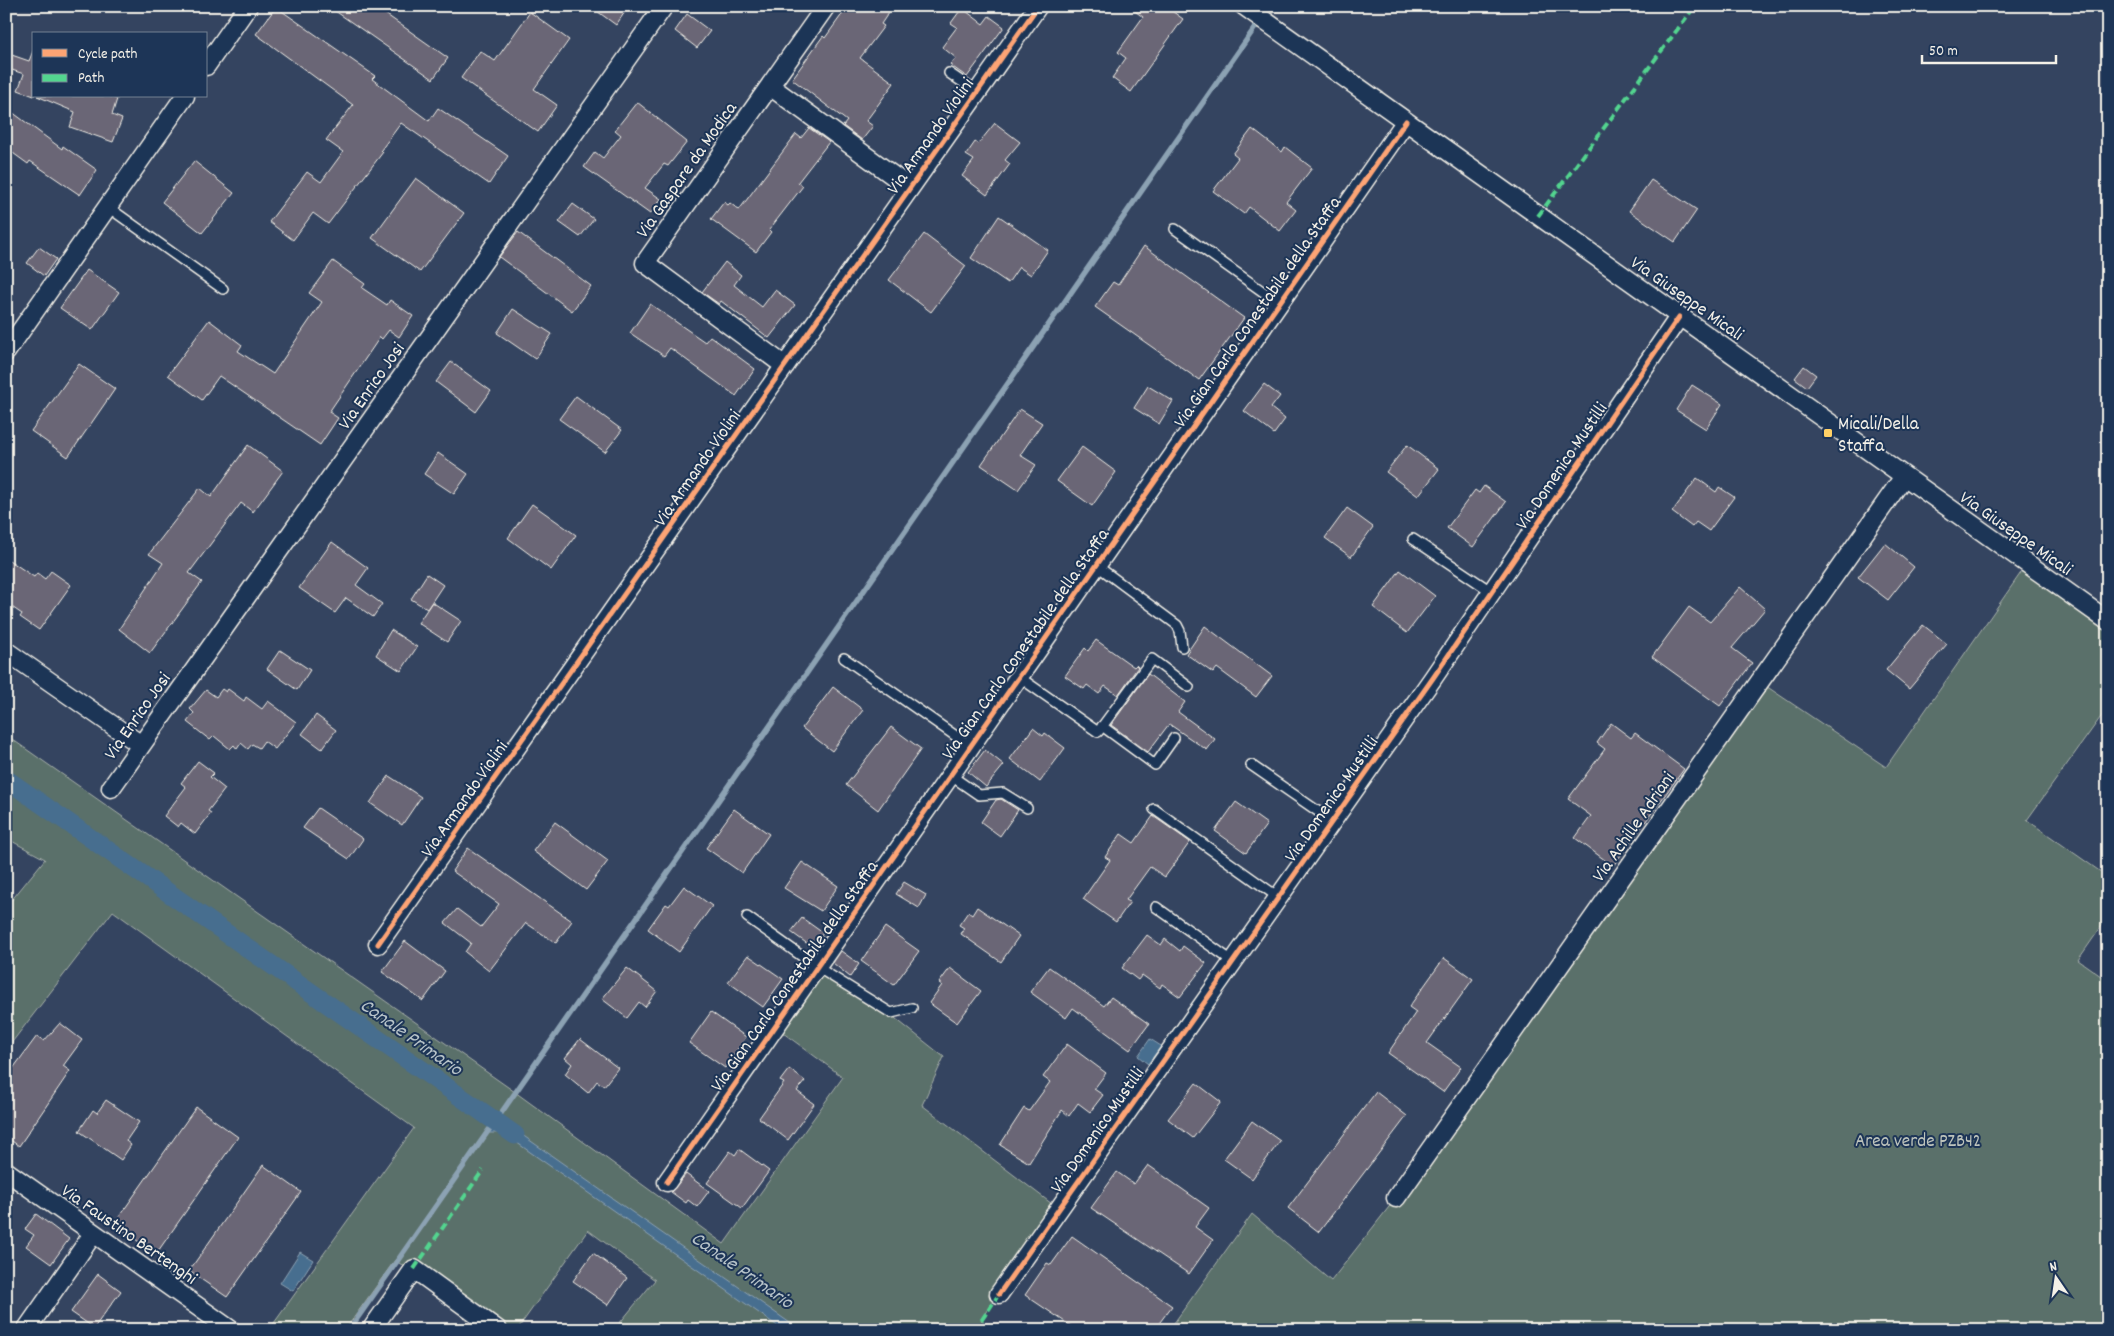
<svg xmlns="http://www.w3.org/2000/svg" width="2114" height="1336" font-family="Dekko,sans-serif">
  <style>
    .green { fill: #5a6f6a; stroke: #a7b0a9 }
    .water { fill: #476e8f; stroke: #8ca2b3 }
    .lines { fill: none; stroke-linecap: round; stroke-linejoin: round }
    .stream { stroke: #8ca2b3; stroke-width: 5.5 }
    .canal { stroke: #476e8f; stroke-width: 19 }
    .building { fill: #6b6676; stroke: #f4f1e8 }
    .lane-casing { stroke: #f4f1e8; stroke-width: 12 }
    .street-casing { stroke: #f4f1e8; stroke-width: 21 }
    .lane { stroke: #1d3557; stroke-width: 9 }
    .street { stroke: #1d3557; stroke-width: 18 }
    .quiet { stroke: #53d58f; stroke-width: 4; stroke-dasharray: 8 4; stroke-linecap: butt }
    .cycleway-casing { stroke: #1d3557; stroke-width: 8 }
    .cycleway { stroke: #fda474; stroke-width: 5 }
    .poi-dot { fill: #ffd166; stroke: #1d3557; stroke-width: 2 }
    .labels { text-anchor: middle; stroke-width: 4; stroke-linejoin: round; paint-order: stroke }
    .street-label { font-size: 19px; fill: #f4f1e8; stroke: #1d3557 }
    .poi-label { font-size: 19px; fill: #f4f1e8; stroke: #1d3557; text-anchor: start }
    .park-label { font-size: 19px; fill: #bec4bc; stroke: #1d3557 }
    .water-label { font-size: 20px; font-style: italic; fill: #b7c3c9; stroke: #1d3557 }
  </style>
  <rect width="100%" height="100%" fill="#344460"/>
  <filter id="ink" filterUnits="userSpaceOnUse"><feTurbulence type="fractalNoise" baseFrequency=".02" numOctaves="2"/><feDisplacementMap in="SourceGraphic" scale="10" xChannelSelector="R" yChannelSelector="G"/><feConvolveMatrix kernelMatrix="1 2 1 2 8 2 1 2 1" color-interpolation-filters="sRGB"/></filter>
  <g filter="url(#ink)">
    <!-- green -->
    <path class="green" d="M2027 564 2108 621V707L2027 820 2108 877V917L2078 960 2108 981V1330H1169L1252 1214 1331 1281 1396 1198 1760 682 1886 767Z
      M6 735 515 1092 724 1244 843 1077 775 1027 817 967 881 1007 944 1057 922 1105 1052 1204 981 1320 995 1330H614L655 1280 588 1230 517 1330H490L395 1260 345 1330H269L414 1128 113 911 6 1050V907L45 859 6 838Z"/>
    <!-- water -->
    <path class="water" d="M1150 1039 1161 1046 1148 1064 1138 1056Z
      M500 1114 502 1119 508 1125 800 1330H783L503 1133H487Z
      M300 1252 313 1260 293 1291 280 1283Z"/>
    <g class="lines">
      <!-- stream -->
      <path class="stream" d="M497 1119 1270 6
        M349 1330 491 1127"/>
      <!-- canal -->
      <path class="canal" d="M6 779 515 1135"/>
    </g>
    <!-- building -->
    <path class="building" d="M328 6H374L448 58 433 79Z
      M590 6H629L616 25Z
      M848 6H893L881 24 884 26 860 58 894 83 866 121 873 126 862 140 843 126 847 121 792 79 823 36 825 38Z
      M1128 6H1165L1183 19 1131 92 1112 78 1126 58 1118 52 1143 17Z
      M276 7 375 76 372 79 429 121 438 108 508 156 489 184 401 123 381 150 383 152 328 224 313 213 293 240 269 222 307 172 321 182 343 152 326 140 353 105 256 34Z
      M962 8 983 24 989 16 1004 27 967 77 950 65 956 58 942 47 957 27 951 23Z
      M530 12 569 40 534 89 557 105 538 132 461 78 480 51 495 61Z
      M687 14 710 31 697 48 675 31Z
      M33 51 34 52V96L18 90 24 74 6 68V53L29 61Z
      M37 96H108L117 99 112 115 122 119 113 142 70 127 75 112Z
      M637 102 687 142 668 166 664 164 645 188 661 199 650 214 584 167 595 152 603 158 621 135 615 130Z
      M12 112 62 149 63 146 97 170 80 195 30 161 28 164 6 148V121Z
      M995 123 1020 142 1005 160 1010 164 987 195 962 176 974 160 966 155 975 142 978 144Z
      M809 128 829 142 798 182 803 186 769 230 771 232 756 252 711 219 724 202 728 205 730 203 739 210 796 134 801 138Z
      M1252 129 1282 152 1285 147 1312 168 1286 202 1296 210 1280 231 1249 207 1244 214 1213 191 1238 158 1233 154Z
      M194 161 234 193 202 233 162 202Z
      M416 178 464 213 420 272 372 238Z
      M1651 180 1697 210 1675 242 1629 211Z
      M573 204 594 219 580 237 559 222Z
      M999 216 1048 250 1031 275 1019 267 1008 283 971 258Z
      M518 232 591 286 572 311 499 257Z
      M924 234 966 266 931 312 889 280Z
      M1144 246 1244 318 1199 380 1095 307 1113 282 1118 285Z
      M39 247 56 259 44 276 27 263Z
      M333 261 365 284 362 288 387 305 390 300 413 316 399 337 389 330 382 339 380 337 329 412 338 418 320 445 219 376 202 400 168 375 209 320 242 345 238 351 273 374 322 302 309 293Z
      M725 262 741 275 734 285 762 307 775 290 795 305 769 338 721 301 719 304 702 292Z
      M87 270 119 292 92 330 60 308Z
      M650 304 705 342 710 336 755 369 736 396 670 348 664 356 630 333Z
      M513 309 552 334 535 359 497 333Z
      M451 362 491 391 476 412 436 382Z
      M79 364 115 389 68 457 31 431Z
      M1804 366 1816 375 1807 387 1795 378Z
      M1264 384 1280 396 1271 408 1285 419 1274 434 1244 411Z
      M1692 385 1722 404 1706 429 1676 410Z
      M1148 386 1173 401 1159 424 1134 408Z
      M576 396 622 430 605 452 559 419Z
      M1020 409 1042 423 1020 455 1036 465 1018 490 981 465Z
      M248 445 283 471 253 512 241 503 189 573 202 582 150 653 119 629 163 563 149 554 200 488 211 497Z
      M1407 445 1439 469 1418 496 1386 472Z
      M1082 447 1116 472 1092 506 1057 481Z
      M438 453 468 474 454 494 424 474Z
      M1697 478 1716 492 1719 487 1734 497 1709 531 1696 522 1692 527 1672 512Z
      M1484 486 1506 502 1473 547 1447 528 1475 490 1479 493Z
      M532 504 576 535 551 570 508 538Z
      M1347 508 1373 527 1351 557 1325 538Z
      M332 542 368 568 356 585 382 604 373 617 346 598 335 613 299 588Z
      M1885 543 1914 567 1888 600 1858 577Z
      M6 558 34 577 37 573 45 579 51 571 71 585 39 630 20 617 22 614 6 603Z
      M1400 570 1435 596 1407 633 1373 607Z
      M427 574 443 585 427 609 411 599Z
      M1740 587 1765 609 1732 648 1752 663 1720 706 1652 657 1689 607 1710 622Z
      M432 602 461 621 447 642 418 623Z
      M1923 625 1947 644 1909 689 1886 670Z
      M1205 626 1272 676 1256 697 1217 668 1213 673 1186 654Z
      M391 630 417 647 401 671 376 655Z
      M1096 640 1134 667 1136 665 1138 667 1118 695 1105 686 1099 694 1087 685 1084 689 1065 676 1085 648 1088 651Z
      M280 650 310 670 297 690 267 669Z
      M1148 674 1185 702 1178 712 1215 739 1207 750 1169 724 1148 752 1111 725Z
      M833 687 863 710 832 751 802 728Z
      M222 689 226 692 228 689 244 701 246 697 262 709 268 701 296 722 275 749 264 741 259 748 252 744 248 749 241 743 237 749 234 745 230 749 214 736 210 740 187 722 194 713 190 709 206 690 216 697Z
      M316 715 336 730 322 749 302 734Z
      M1611 723 1631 738 1635 733 1684 769 1613 866 1575 838 1591 816 1568 799 1605 749 1597 743Z
      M891 727 921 749 878 810 846 785Z
      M1033 728 1043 736 1045 733 1065 748 1040 782 1010 759Z
      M985 750 1004 765 986 787 968 772Z
      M198 761 214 773 210 777 225 789 208 811 211 813 195 834 181 823 178 827 164 816 186 787 181 783Z
      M389 776 421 797 402 825 370 803Z
      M1001 799 1018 810 1000 836 981 822 996 800Z
      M1236 802 1267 824 1246 853 1215 831Z
      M318 808 363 839 349 859 303 828Z
      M734 809 769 834 742 873 706 848Z
      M1153 816 1190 842 1165 877 1150 867 1126 900 1130 902 1116 922 1083 899 1110 860 1105 857 1121 834 1134 843Z
      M555 822 608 861 586 890 533 851Z
      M468 848 572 921 556 943 526 923 489 971 465 952 471 943 445 923 457 909 481 927 499 904 452 871Z
      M802 862 838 886 821 911 784 888Z
      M904 882 926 895 919 908 896 894Z
      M684 886 712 906 679 952 648 929 666 904 669 906Z
      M977 907 1019 936 1001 962 961 934 964 928 959 925 968 912 972 915Z
      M802 918 823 933 821 936 824 938 816 950 791 932Z
      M885 927 919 951 894 985 861 961Z
      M1147 935 1161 945 1165 939 1180 951 1183 946 1206 963 1180 997 1162 984 1160 988 1142 975 1138 980 1122 968Z
      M405 941 445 971 423 1001 382 972Z
      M841 951 859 964 850 977 833 963Z
      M748 955 783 979 763 1007 728 982Z
      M1444 958 1473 979 1427 1043 1461 1067 1443 1092 1388 1053 1416 1012 1409 1007Z
      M1049 967 1104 1006 1111 997 1149 1024 1130 1050 1073 1008 1066 1018 1030 992Z
      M627 968 657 991 645 1007 639 1002 627 1018 602 999Z
      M950 968 981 991 957 1023 929 1003 942 985 939 983Z
      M711 1012 746 1037 725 1068 689 1043Z
      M60 1023 82 1040 63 1066 70 1071 19 1146 6 1137V1078L37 1036 44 1041Z
      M580 1039 618 1068 604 1086 597 1081 588 1093 565 1074 572 1064 565 1058Z
      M1067 1044 1106 1073 1094 1089 1103 1095 1090 1112 1078 1103 1069 1116 1062 1110 1029 1163 1000 1145 1024 1108 1029 1111 1050 1082 1043 1077Z
      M789 1069 805 1081 797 1091 814 1104 788 1140 759 1118 784 1083 780 1081Z
      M1196 1083 1221 1102 1193 1138 1168 1119Z
      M1376 1092 1407 1116 1319 1232 1288 1208Z
      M106 1100 139 1122 126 1141 131 1145 121 1160 79 1131 93 1110 97 1113Z
      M196 1107 238 1137 156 1254 114 1224Z
      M1252 1121 1280 1141 1252 1179 1224 1159Z
      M739 1149 769 1171 742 1208 707 1183 730 1151 735 1155Z
      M263 1165 301 1192 227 1297 189 1271Z
      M1148 1165 1209 1208 1195 1227 1213 1240 1189 1274 1091 1208 1117 1172 1134 1184Z
      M686 1174 709 1191 697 1207 688 1200 686 1203 671 1192Z
      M36 1214 69 1239 51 1264 26 1246 34 1235 25 1229Z
      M1072 1236 1172 1306 1154 1330H1077L1025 1295 1047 1263 1051 1265Z
      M593 1253 627 1278 608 1305 573 1281Z
      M98 1274 121 1291 94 1328 71 1312Z"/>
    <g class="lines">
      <defs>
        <path id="lane" d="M949 73 977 92
          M108 207 223 289
          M1175 229 1279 303
          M1413 539 1492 592
          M1096 565 1177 625 1180 631 1182 647
          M844 658 970 746
          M1019 677 1098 732 1152 659 1189 687
          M1102 726 1155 765 1174 738
          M1251 765 1332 821
          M950 775 979 795 1003 793 1027 808
          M1154 809 1278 897
          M1156 907 1232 961
          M747 917 817 967 891 1013 912 1008"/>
        <path id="street" d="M1244 6 2108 621
          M206 66 248 6
          M770 86 910 188
          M6 352 185 96
          M785 366 645 263 826 6
          M6 651 141 745
          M111 788 664 6
          M378 944 1038 6
          M6 1171 231 1330
          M667 1182 1406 121
          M1396 1198 1903 478
          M999 1294 1433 678 1679 317
          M26 1330 93 1234
          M371 1330 414 1269 498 1330"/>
      </defs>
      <!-- lane casing -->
      <use href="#lane" class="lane-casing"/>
      <!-- street casing -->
      <use href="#street" class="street-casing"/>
      <!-- lane -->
      <use href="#lane" class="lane"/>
      <!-- street -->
      <use href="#street" class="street"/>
      <!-- quiet -->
      <path class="quiet" d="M1538 216 1695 6
        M414 1269 483 1170
        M975 1330 999 1294"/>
      <defs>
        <path id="cycleway" d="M378 944 1038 6
          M667 1182 1406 121
          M999 1294 1433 678 1679 317"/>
      </defs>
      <!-- cycleway casing -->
      <use href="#cycleway" class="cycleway-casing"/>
      <!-- cycleway -->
      <use href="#cycleway" class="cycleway"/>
    </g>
  </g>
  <!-- markers -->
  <rect class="poi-dot" x="1823" y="428" width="10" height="10" rx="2.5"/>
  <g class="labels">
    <!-- street labels -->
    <g class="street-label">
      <text transform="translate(929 135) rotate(-55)" y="7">Via Armando Violini</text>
      <text transform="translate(685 169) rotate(-55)" y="7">Via Gaspare da Modica</text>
      <text transform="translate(1688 297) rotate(35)" y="7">Via Giuseppe Micali</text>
      <text transform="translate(1256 311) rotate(-55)" y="7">Via Gian Carlo Conestabile della Staffa</text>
      <text transform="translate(370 385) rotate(-55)" y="7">Via Enrico Josi</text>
      <text transform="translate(1560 465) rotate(-56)" y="7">Via Domenico Mustilli</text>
      <text transform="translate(696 467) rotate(-55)" y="7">Via Armando Violini</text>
      <text transform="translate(2017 532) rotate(35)" y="7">Via Giuseppe Micali</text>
      <text transform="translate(1024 643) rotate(-55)" y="7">Via Gian Carlo Conestabile della Staffa</text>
      <text transform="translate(136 715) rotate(-55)" y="7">Via Enrico Josi</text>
      <text transform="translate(463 798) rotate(-55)" y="7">Via Armando Violini</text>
      <text transform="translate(1330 798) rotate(-55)" y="7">Via Domenico Mustilli</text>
      <text transform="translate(1632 826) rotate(-55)" y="7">Via Achille Adriani</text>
      <text transform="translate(793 975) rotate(-55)" y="7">Via Gian Carlo Conestabile della Staffa</text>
      <text transform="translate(1096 1129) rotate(-55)" y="7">Via Domenico Mustilli</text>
      <text transform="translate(130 1233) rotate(35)" y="7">Via Faustino Bertenghi</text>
    </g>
    <!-- poi labels -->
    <g class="poi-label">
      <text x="1838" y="429">Micali/Della<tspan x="1838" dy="22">Staffa</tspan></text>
    </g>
    <!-- park labels -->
    <g class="park-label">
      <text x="1918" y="1146">Area verde PZB42</text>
    </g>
    <!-- water labels -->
    <g class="water-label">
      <text transform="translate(412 1036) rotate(35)" y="7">Canale Primario</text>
      <text transform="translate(743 1269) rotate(35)" y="7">Canale Primario</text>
    </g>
  </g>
  <!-- margin -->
  <rect width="2114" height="1336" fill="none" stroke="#1d3557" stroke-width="25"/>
  <rect x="12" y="12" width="2089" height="1311" fill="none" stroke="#f4f1e8" stroke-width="2" filter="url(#ink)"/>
  <!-- legend -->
  <rect x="32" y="32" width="175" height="65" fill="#1d3557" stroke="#738091"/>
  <rect x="42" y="49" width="25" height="8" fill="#fda474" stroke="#738091"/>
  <text x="78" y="58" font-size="15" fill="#f4f1e8">Cycle path</text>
  <rect x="42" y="74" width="25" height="8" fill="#53d58f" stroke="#738091"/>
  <text x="78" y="82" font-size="15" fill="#f4f1e8">Path</text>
  <!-- north arrow -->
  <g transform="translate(2056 1278) rotate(347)" stroke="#1d3557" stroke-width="4" paint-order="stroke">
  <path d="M0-4L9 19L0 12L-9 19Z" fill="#f4f1e8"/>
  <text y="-8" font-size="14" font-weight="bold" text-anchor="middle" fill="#f4f1e8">N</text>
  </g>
  <!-- scale -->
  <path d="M1922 55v8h134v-8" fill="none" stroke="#f4f1e8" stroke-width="2.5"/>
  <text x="1929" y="55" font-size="15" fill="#f4f1e8" stroke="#1d3557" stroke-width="4" paint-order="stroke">50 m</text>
</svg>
